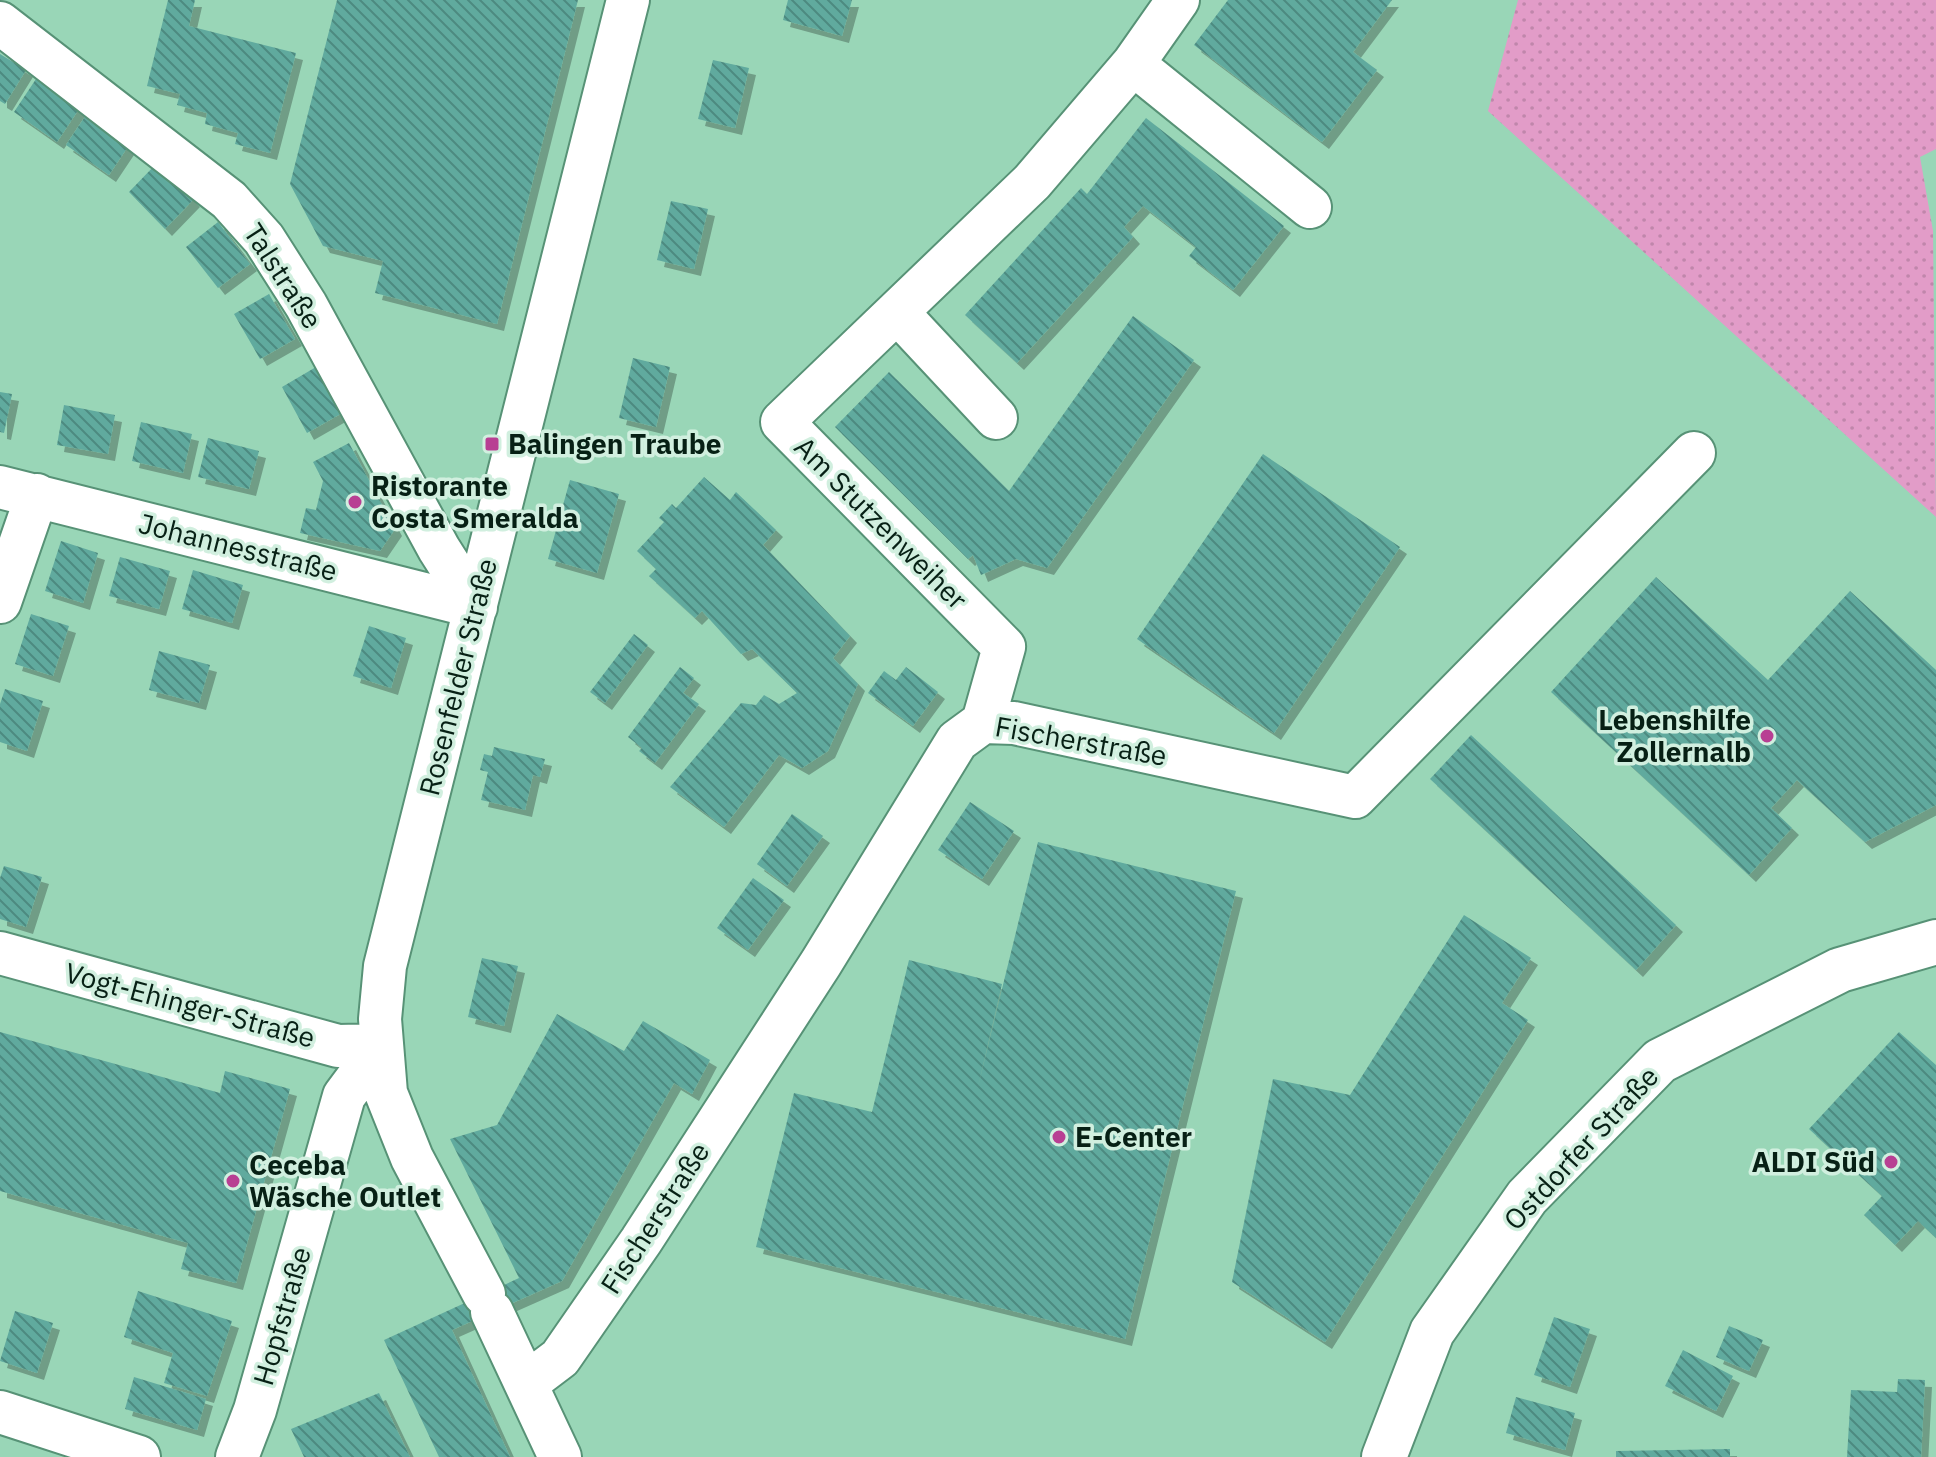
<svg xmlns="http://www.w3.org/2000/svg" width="1936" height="1457" font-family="'IBM Plex Sans',sans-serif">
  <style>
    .grass { fill: url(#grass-dots) }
    .building { fill: url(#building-back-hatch); filter: url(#shadow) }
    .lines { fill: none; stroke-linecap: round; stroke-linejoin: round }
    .street-casing { stroke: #579276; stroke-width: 46 }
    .secondary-casing { stroke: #579276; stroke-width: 48 }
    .street { stroke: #fff; stroke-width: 42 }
    .secondary { stroke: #fff; stroke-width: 44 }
    .poi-dot { fill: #b83f93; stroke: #d1efdf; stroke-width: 3 }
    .labels { text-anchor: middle; stroke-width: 7; stroke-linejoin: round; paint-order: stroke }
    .street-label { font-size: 28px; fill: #072015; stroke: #d1efdf }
    .poi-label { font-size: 28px; font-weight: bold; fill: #072015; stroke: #d1efdf; text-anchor: start }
  </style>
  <defs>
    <pattern id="grass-dots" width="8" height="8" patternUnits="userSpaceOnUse" patternTransform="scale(2)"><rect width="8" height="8" fill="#e29cc8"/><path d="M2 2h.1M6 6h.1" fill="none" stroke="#c086ab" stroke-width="1.8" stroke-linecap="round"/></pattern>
    <pattern id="building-back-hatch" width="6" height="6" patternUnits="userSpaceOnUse" patternTransform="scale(2)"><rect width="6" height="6" fill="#60aa9e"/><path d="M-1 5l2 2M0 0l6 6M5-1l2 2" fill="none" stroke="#4d8a80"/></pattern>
    <filter id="shadow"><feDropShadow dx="7" dy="7" stdDeviation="0" flood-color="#0004"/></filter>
  </defs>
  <rect width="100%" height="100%" fill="#99d6b7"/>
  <!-- grass -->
  <path class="grass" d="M1518 0H1936V149L1920 157 1933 231 1936 517 1488 111Z"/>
  <!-- building -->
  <path class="building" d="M168 0H195L189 26 296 53 270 153 235 144 238 133 205 124 207 113 177 105 180 94 147 86Z
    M337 0H578L497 324 375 293 383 261 323 246 290 184Z
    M788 0H852L842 36 783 20Z
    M1228 0H1392L1353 52 1377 70 1322 142 1194 45Z
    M0 54 26 70 5 104 0 101Z
    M713 60 749 68 735 128 698 119Z
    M36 79 79 109 57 142 14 112Z
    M88 112 131 142 109 175 66 145Z
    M1146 118 1284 226 1233 290 1189 256 1196 247 1143 206 1124 227 1133 237 1017 363 965 315 1081 188 1087 194Z
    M156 164 193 200 165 229 129 192Z
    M671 201 708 209 694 269 657 260Z
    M218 222 250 264 218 288 186 247Z
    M269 294 295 339 260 359 234 314Z
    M1133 316 1194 360 1047 568 1016 559 981 575 973 555 968 559 835 427 889 372 1009 491Z
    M633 358 670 367 656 427 619 418Z
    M316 367 342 413 307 433 282 387Z
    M0 392 12 394 4 433 0 432Z
    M64 405 115 415 108 454 57 445Z
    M141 422 192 434 183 473 132 461Z
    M208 438 259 451 249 489 198 477Z
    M349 443 395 529 380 551 300 533 306 508 316 510 323 481 313 462Z
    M1263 454 1400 547 1274 733 1137 639Z
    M704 477 730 500 736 492 776 530 763 545 850 636 833 658 858 684 828 751 802 768 779 755 724 827 670 787 741 703 756 705 764 695 779 704 797 693 752 649 741 654 702 611 695 618 649 576 656 569 637 551 664 522 659 518 672 504 676 508Z
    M570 480 619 494 597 573 548 559Z
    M61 541 98 553 83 603 45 591Z
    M120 557 170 571 159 609 109 596Z
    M193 570 243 585 232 623 182 609Z
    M1656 577 1768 680 1850 591 1936 670V805L1865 842 1797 780 1771 808 1792 828 1749 875 1551 692Z
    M31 614 69 626 53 676 15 664Z
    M369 626 406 638 391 688 353 676Z
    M634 634 648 645 605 703 590 692Z
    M159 651 210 665 199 703 149 690Z
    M680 667 694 678 683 693 699 704 655 763 639 751 642 748 628 737Z
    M906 667 938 692 913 726 868 693 884 671 896 680Z
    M5 689 43 701 27 751 0 742V704Z
    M1471 735 1676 925 1636 970 1430 779Z
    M494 747 545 759 540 777 533 775 525 810 481 800 488 772 480 770 484 754 492 756Z
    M970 802 1014 831 982 879 938 850Z
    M792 814 823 836 787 886 757 864Z
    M1038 842 1236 891 1125 1339 756 1247 794 1093 872 1112 909 960 1002 984 977 1091Z
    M4 866 42 877 26 927 0 919V878Z
    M753 878 784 900 748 950 717 928Z
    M1464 915 1531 958 1502 1003 1528 1020 1325 1342 1232 1282 1273 1079 1350 1095Z
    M482 958 518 966 504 1026 468 1017Z
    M557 1014 624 1051 643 1021 710 1060 692 1094 674 1083 562 1281 452 1330 510 1457H439L384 1340 519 1278 450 1139 497 1125Z
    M0 1032 220 1093 225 1071 290 1089 236 1283 181 1269 188 1243 0 1191Z
    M1899 1032 1936 1065V1238L1918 1221 1895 1245 1864 1215 1882 1196 1809 1129Z
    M138 1291 232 1321 207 1396 164 1383 173 1353 124 1337Z
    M15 1311 53 1323 37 1373 0 1361Z
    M1554 1317 1590 1329 1570 1387 1534 1375Z
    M1729 1326 1763 1340 1749 1371 1716 1357Z
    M1683 1350 1733 1376 1716 1411 1665 1386Z
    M134 1377 206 1399 197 1430 125 1409Z
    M1898 1379 1925 1380 1921 1457H1847L1851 1390 1897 1392Z
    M379 1393 410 1457H304L291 1429Z
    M1516 1397 1575 1413 1565 1450 1506 1433Z
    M1730 1449V1457H1616V1451Z"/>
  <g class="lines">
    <defs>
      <path id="street" d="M0 23 229 200 264 239 306 305 439 549 476 607
        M1133 64 1310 207
        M897 312 996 418
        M0 487 476 607
        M0 602 37 495
        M983 722 1004 647 782 422 1032 182 1133 64 1178 0
        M0 953 338 1046 382 1045
        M484 1294 412 1158 386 1093 380 1019 385 966 628 0
        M492 1312 560 1457
        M527 1383 560 1358 641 1241 821 963 957 741 983 722 1014 723 1355 797 1694 453
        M0 1412 139 1457
        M237 1457 255 1410 344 1096 382 1045"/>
      <path id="secondary" d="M1384 1457 1432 1332 1527 1197 1660 1061 1840 970 1936 942"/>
    </defs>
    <!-- street casing -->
    <use href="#street" class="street-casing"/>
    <!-- secondary casing -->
    <use href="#secondary" class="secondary-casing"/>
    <!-- street -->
    <use href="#street" class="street"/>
    <!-- secondary -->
    <use href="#secondary" class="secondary"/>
  </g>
  <!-- markers -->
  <g class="poi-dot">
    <rect x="484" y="436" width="16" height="16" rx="4"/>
    <circle cx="355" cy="502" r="8"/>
    <circle cx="1767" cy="736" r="8"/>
    <circle cx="1059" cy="1137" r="8"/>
    <circle cx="1891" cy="1162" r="8"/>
    <circle cx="233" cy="1181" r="8"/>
  </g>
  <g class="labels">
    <!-- street labels -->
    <g class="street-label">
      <text transform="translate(283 276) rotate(57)" y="10">Talstraße</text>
      <text transform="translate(881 523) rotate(45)" y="10">Am Stutzenweiher</text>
      <text transform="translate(238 547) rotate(14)" y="10">Johannesstraße</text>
      <text transform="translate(458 677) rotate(-76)" y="10">Rosenfelder Straße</text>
      <text transform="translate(1081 741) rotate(10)" y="10">Fischerstraße</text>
      <text transform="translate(190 1005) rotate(15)" y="10">Vogt-Ehinger-Straße</text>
      <text transform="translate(1581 1148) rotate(-47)" y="10">Ostdorfer Straße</text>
      <text transform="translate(655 1218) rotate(-57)" y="10">Fischerstraße</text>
      <text transform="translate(282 1316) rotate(-74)" y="10">Hopfstraße</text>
    </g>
    <!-- poi labels -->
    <g class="poi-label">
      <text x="508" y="454">Balingen Traube</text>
      <text x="371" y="496">Ristorante<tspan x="371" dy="32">Costa Smeralda</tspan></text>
      <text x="1751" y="730" text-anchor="end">Lebenshilfe<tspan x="1751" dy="32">Zollernalb</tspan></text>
      <text x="1075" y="1147">E-Center</text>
      <text x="1875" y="1172" text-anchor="end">ALDI Süd</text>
      <text x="249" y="1175">Ceceba<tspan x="249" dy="32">Wäsche Outlet</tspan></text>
    </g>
  </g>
</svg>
